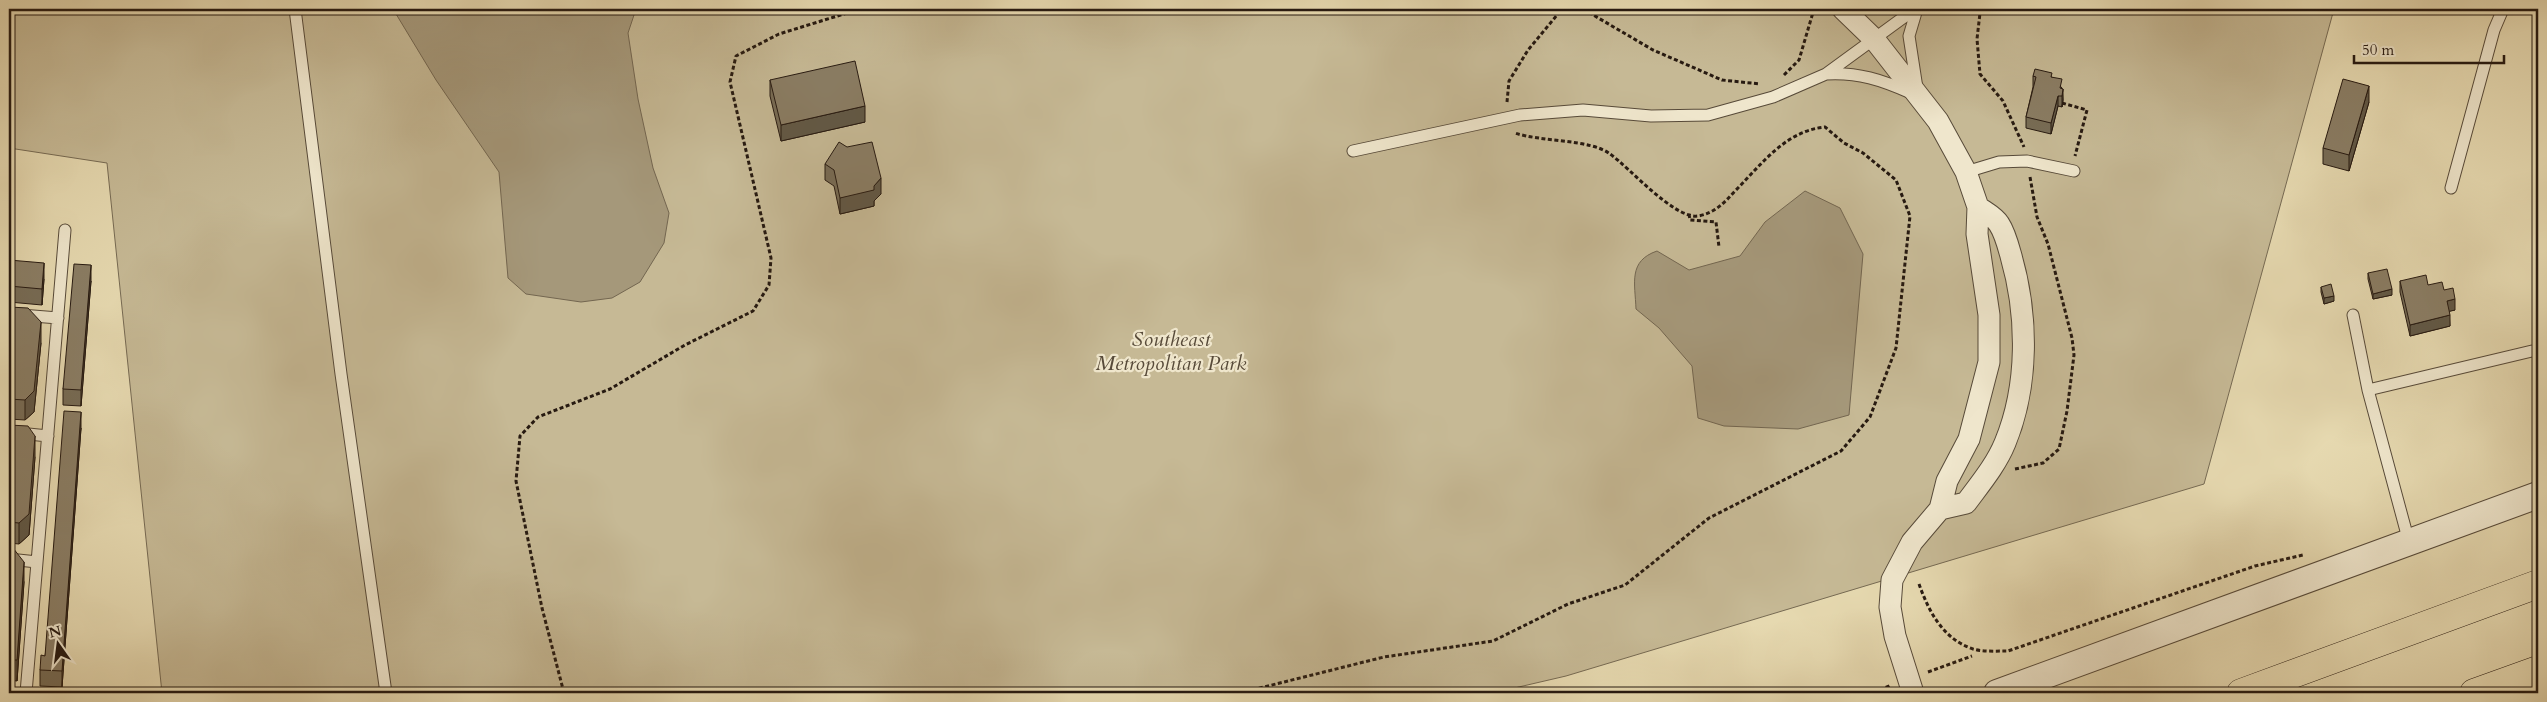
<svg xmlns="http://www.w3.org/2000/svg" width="2547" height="702" font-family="Cardo,serif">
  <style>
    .green { fill: #c6b995; stroke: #766a53 }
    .water { fill: #a5987a; stroke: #736650 }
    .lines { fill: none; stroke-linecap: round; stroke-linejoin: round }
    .service-casing { stroke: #574a39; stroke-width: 13 }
    .minor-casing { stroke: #574a39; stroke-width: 23 }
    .tertiary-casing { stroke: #574a39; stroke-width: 28 }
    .motorway-casing { stroke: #271a11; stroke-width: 29 }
    .path { stroke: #271a11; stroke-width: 3; stroke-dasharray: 4 2.5; stroke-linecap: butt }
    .service { stroke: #efe6cc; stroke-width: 11 }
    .minor { stroke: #efe6cc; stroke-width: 21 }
    .tertiary { stroke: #efe6cc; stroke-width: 26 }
    .motorway { stroke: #e6d9b0; stroke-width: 28 }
    .wall { fill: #776c56; stroke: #271a11 }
    .shaded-wall { fill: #615846; stroke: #271a11 }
    .building { fill: #8a7d64; stroke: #271a11 }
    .labels { text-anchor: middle; stroke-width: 4.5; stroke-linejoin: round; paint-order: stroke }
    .park-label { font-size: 21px; font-style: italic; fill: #574a39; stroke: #efe6cc }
  </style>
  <rect width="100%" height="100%" fill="#e6d9b0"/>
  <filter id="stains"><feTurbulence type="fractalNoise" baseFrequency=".004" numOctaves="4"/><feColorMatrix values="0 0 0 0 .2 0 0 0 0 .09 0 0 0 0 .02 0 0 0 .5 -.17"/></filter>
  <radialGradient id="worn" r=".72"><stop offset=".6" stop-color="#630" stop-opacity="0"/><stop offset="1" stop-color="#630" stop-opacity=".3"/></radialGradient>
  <!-- green -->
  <path class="green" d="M9 9H2334L2204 484 1566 676 1493 693H162L107 163 9 148Z"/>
  <!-- water -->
  <path class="water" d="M393 9H636L628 33 638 99 653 168 669 213 664 243 640 282 612 298 581 302 526 294 508 278 499 172 436 80Z
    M1805 191 1840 208 1863 254 1849 415 1798 429 1724 426 1698 418 1692 366 1659 328 1636 309C1635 283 1628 261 1657 251L1689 270 1740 256 1765 222Z"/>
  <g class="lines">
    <defs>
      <path id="service" d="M295 9 341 374 386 693
        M1917 9 1909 36 1917 88
        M1826 74C1858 72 1882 80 1911 93
        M1353 151 1520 115 1583 110 1651 116 1708 115 1773 97 1826 74 1915 9
        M1966 172 1999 162 2027 161 2074 171
        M2451 188 2494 30 2503 9
        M9 314 58 318
        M2353 315 2368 390 2409 542
        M2368 390 2532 351
        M9 432 48 436
        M9 559 37 562
        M26 693 65 230"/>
      <path id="minor" d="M1843 9 1874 39 1938 121 1966 172 1978 207 1977 234 1989 315V362L1969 439 1947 481 1940 509 1912 542 1892 580 1890 607 1895 636 1913 693
        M1940 509 1966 503C1980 484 1996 465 2005 443 2029 385 2028 315 2011 256 2008 245 2005 233 1999 224 1995 217 1985 212 1978 207"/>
      <path id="tertiary" d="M1997 693 2538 495"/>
      <path id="motorway" d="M2241 693 2538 584
        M2474 693 2538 670"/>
    </defs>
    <!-- service casing -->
    <use href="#service" class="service-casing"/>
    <!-- minor casing -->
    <use href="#minor" class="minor-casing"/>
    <!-- tertiary casing -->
    <use href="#tertiary" class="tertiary-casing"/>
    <!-- motorway casing -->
    <use href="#motorway" class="motorway-casing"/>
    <!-- path -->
    <path class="path" d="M1583 9 1653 50 1722 80 1760 84
      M1978 9 1980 13 1977 39 1980 74 2003 101 2024 147
      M1784 75 1799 60 1814 9
      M1507 102 1509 81 1528 50 1562 9
      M2062 103 2087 110 2075 156
      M1689 214 1690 220 1716 222 1719 247
      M2015 469 2043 463 2059 449 2067 411 2074 355 2072 338 2048 244 2037 217 2030 177
      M1919 584C1929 612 1943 639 1973 649 1983 652 1997 651 2008 651L2255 566 2303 555
      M1928 672 1972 656
      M564 693 542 608 516 481 520 436 538 417 610 389 685 345 753 311 769 285 771 258 730 82 736 56 779 34 860 9
      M1240 693 1384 657 1493 641 1568 604 1625 585 1709 518 1841 451 1870 417 1896 348 1910 216 1896 180 1863 153 1844 143 1825 127C1785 131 1762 164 1735 191 1724 203 1715 213 1698 216 1674 219 1630 168 1610 154 1591 139 1541 142 1515 133
      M1874 693 1891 685"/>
    <!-- service -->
    <use href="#service" class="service"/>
    <!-- minor -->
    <use href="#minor" class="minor"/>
    <!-- tertiary -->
    <use href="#tertiary" class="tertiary"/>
    <!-- motorway -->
    <use href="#motorway" class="motorway"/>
  </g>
  <!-- wall -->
  <path class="wall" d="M2033 76 2052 77 2062 88 2063 100 2062 107 2058 106 2051 134 2026 128V117L2033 87Z
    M770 80 865 122 781 141 770 96Z
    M2369 102 2349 171 2323 164V148Z
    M847 147 881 194 874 201V206L840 214 834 186 825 180V164Z
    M9 260 44 279 42 305 9 302Z
    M2368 273 2392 295 2373 299 2368 279Z
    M91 281 81 406 63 405V389Z
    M2400 281 2428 285 2455 310 2449 311 2450 326 2410 336 2400 292Z
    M2321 287 2334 301 2324 304 2321 292Z
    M9 307 41 343 34 412 25 420 9 419Z
    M9 425 35 457 29 535 19 544 9 543Z
    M81 428 62 687 40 686V670L45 656Z
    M9 547 24 582 17 681 9 680Z"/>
  <!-- shaded-wall -->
  <path class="shaded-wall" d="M2369 86V102L2349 171V155Z
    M2063 89V100L2062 107V96Z
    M2058 96V106L2051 134V123Z
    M865 106V122L781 141V125Z
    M881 178V194L874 201V206L840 214V198L874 186Z
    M44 263V279L42 305V289Z
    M91 265V281L81 406V390Z
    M2392 289V295L2373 299V294Z
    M2334 296V301L2324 304V298Z
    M2455 299V310L2447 312V301Z
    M2450 315V326L2410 336V325Z
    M41 322V343L34 412 25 420V400Z
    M81 412V428L62 687V671Z
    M35 436V457L29 535 19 544V523Z
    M24 562V582L17 681V660Z"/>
  <!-- building -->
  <path class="building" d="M855 61 865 106 781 125 770 80Z
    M2035 69 2052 73 2051 77 2062 79 2060 88 2063 89 2062 96H2058L2051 123 2026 117 2036 77 2033 76Z
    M2343 79 2369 86 2349 155 2323 148Z
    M839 142 847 147 872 142 881 178 874 186V190L840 198 834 170 825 164Z
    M9 260 44 263 42 289 9 286Z
    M74 264 91 265 81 390 63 389Z
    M2387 269 2392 289 2373 294 2368 273Z
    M2426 275 2428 285 2442 282 2444 290 2453 288 2455 299 2447 301 2450 315 2410 325 2400 281Z
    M2331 284 2334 296 2324 298 2321 287Z
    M9 307 28 308 41 322 34 391 25 400 9 399Z
    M64 411 81 412 62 671 40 670 41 655 45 656Z
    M9 425 28 426 35 436 29 514 19 523 9 522Z
    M9 547 13 548 24 562 17 660H9Z"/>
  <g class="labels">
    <!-- park labels -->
    <g class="park-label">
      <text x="1171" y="346">Southeast<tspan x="1171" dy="24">Metropolitan Park</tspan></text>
    </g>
  </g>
  <!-- margin -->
  <rect width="2547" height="702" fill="none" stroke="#e6d9b0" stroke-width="30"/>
  <rect x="10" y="10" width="2527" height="682" fill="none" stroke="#271a11" stroke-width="2.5"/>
  <rect x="15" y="15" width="2517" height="672" fill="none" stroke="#271a11"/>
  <!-- north arrow -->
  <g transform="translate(58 644) rotate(346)" stroke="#efe6cc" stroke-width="4" paint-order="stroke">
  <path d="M0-4L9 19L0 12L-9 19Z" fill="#271a11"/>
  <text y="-8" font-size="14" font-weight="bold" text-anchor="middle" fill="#271a11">N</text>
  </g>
  <!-- scale -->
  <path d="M2354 55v8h150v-8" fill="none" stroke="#271a11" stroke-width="2.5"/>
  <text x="2362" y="55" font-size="15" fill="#271a11" stroke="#efe6cc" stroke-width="4" paint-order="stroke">50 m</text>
  <rect width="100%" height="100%" filter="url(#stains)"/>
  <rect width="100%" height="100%" fill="url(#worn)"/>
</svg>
